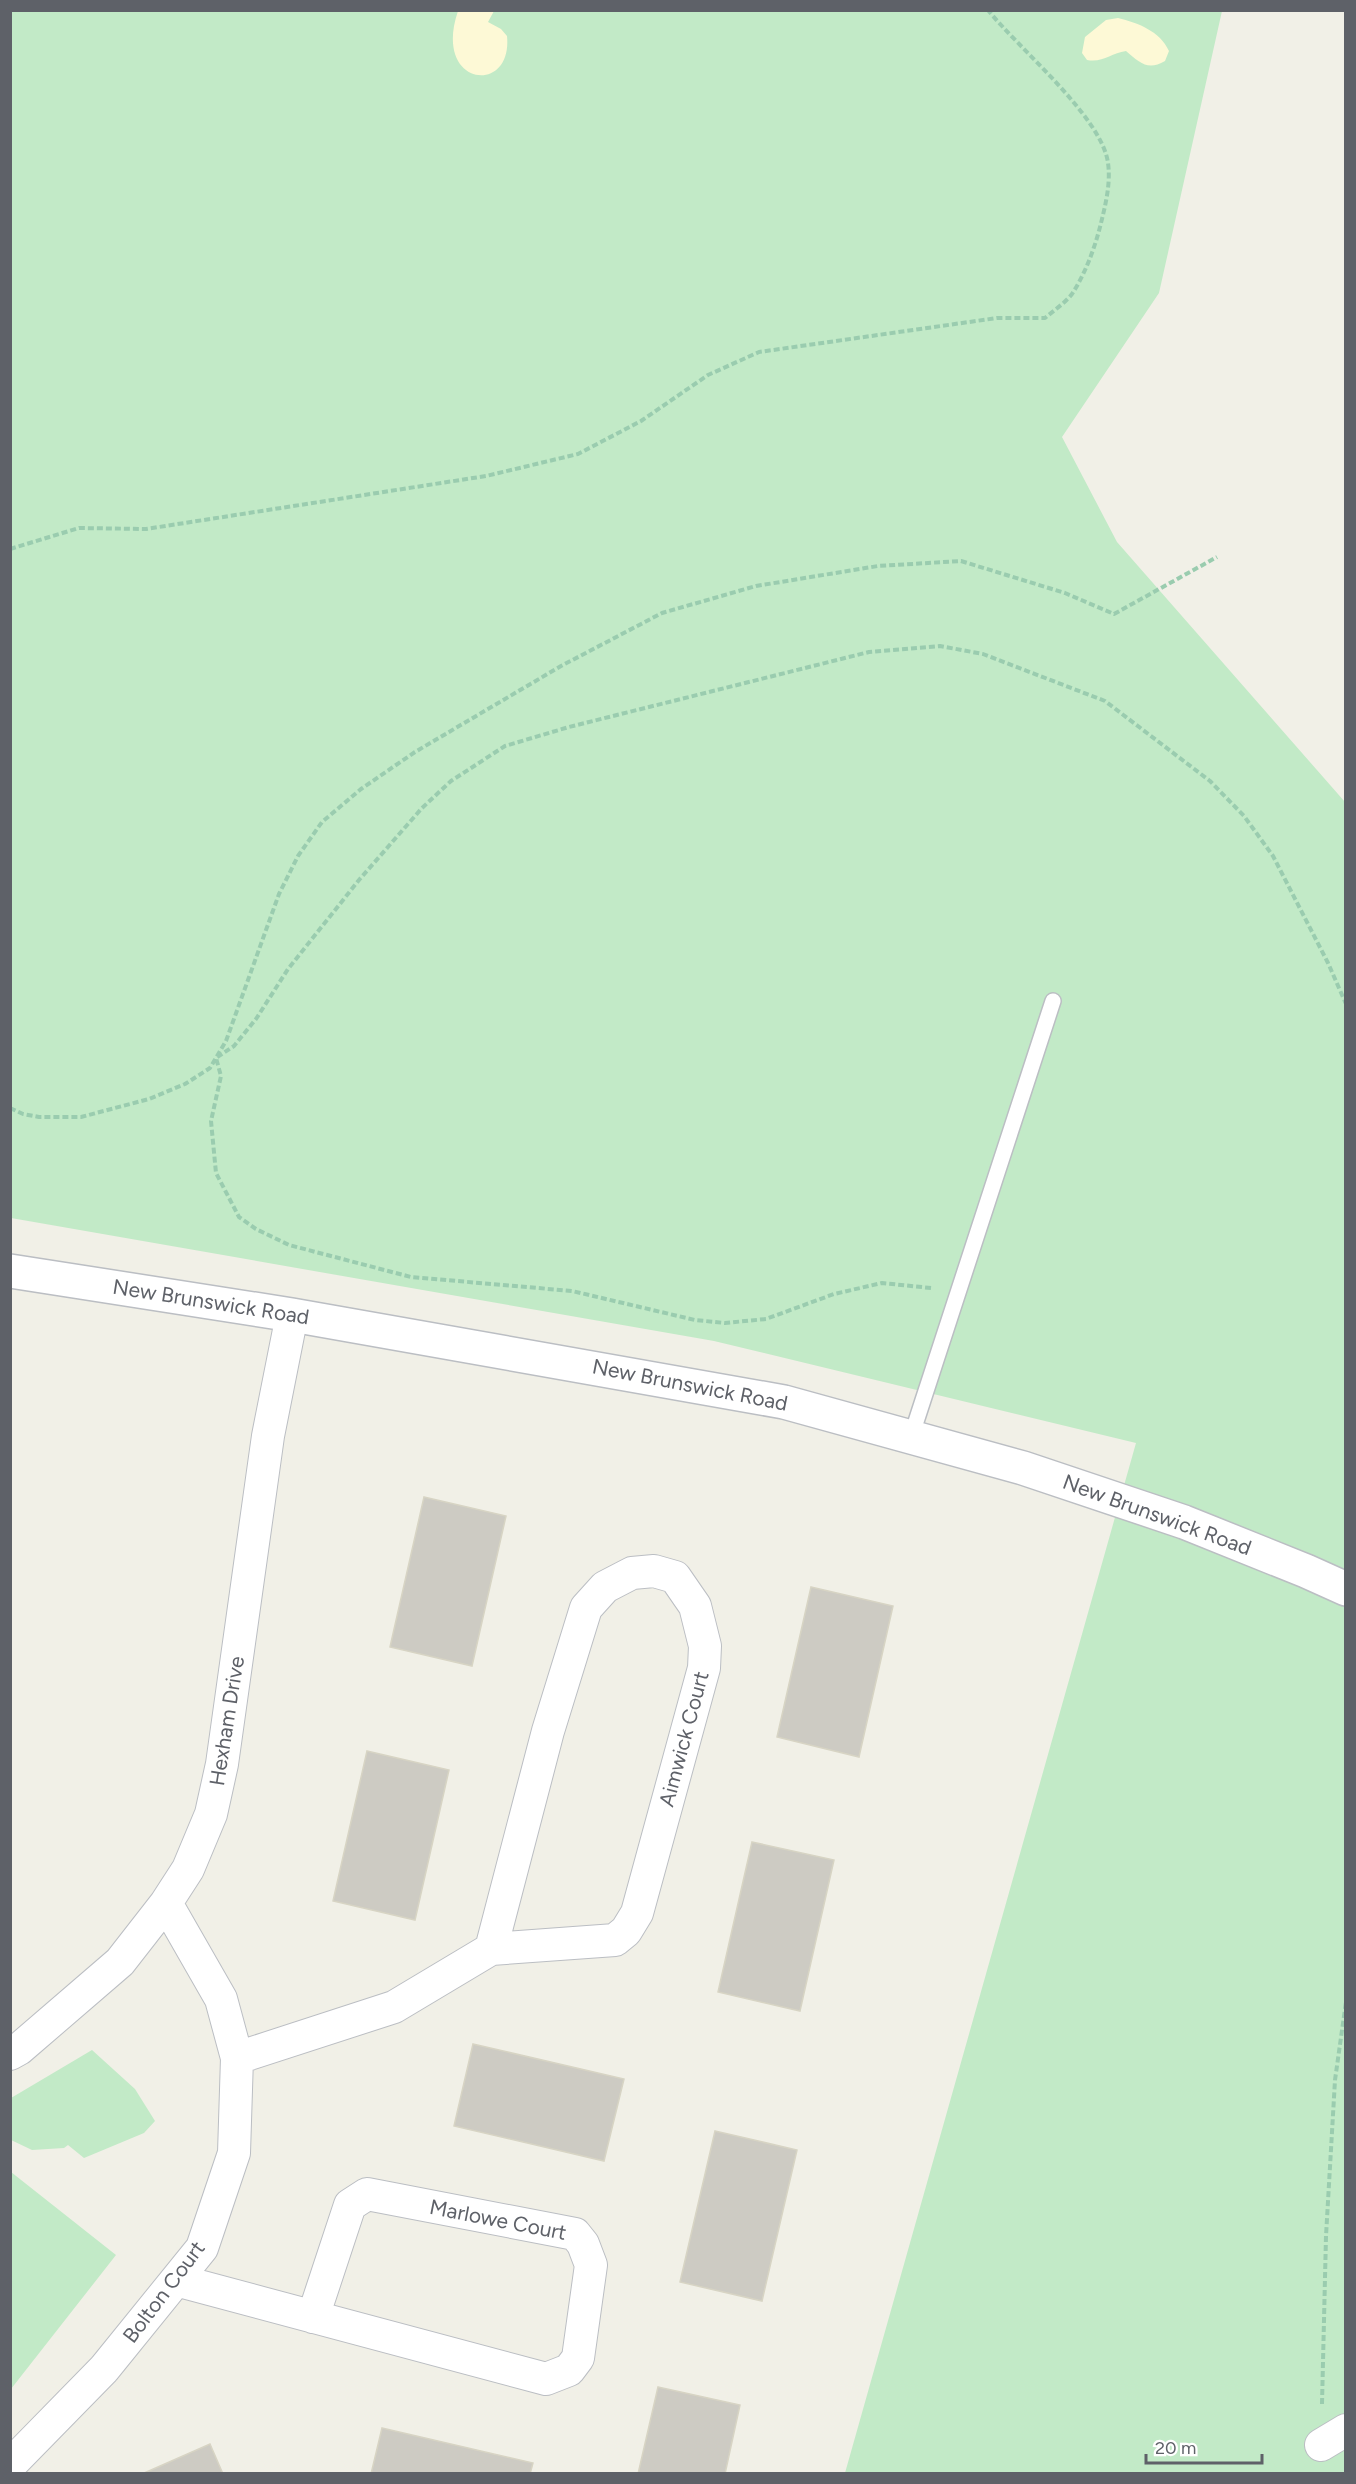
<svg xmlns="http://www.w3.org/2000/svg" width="1356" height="2484" font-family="Figtree,sans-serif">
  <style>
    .green { fill: #c2eac7 }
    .sand { fill: #fdf9d6 }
    .building { fill: #cdcbc3; stroke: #d7d4c4; stroke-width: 1.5 }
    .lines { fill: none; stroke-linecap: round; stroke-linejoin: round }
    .service-casing { stroke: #bbbec3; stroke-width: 18 }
    .minor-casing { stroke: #bbbec3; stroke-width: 34 }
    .tertiary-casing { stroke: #bbbec3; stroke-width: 36 }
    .path { stroke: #9accaf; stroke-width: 4; stroke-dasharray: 6 3; stroke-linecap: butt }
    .service { stroke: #fff; stroke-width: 15 }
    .minor { stroke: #fff; stroke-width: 32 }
    .tertiary { stroke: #fff; stroke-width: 33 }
    .labels { text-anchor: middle; stroke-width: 4.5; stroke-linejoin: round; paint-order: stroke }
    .street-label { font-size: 21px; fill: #5e6168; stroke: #fff }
  </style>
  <rect width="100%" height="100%" fill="#f1f0e7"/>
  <!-- green -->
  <path class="green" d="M10 11H1222L1159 293 1062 437 1117 542 1345 802V2473H845L1136 1443 714 1341 11 1218Z
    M92 2050 135 2089 155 2121 144 2133 84 2158 68 2145 64 2148 32 2150 11 2140V2098Z
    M11 2172 116 2255 11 2389Z"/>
  <!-- sand -->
  <path class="sand" d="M458 11H494L488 22 501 29 507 36C513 96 432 87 458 11Z
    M1118 18C1138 23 1160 31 1169 51L1165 61C1148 71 1140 63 1126 51 1111 53 1103 63 1087 60L1082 53 1085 37 1106 20Z"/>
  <!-- building -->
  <path class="building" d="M424 1497 506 1516 472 1666 390 1647Z
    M811 1587 893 1606 859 1757 777 1737Z
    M367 1751 449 1770 415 1920 333 1901Z
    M752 1842 834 1860 800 2011 718 1992Z
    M473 2044 624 2079 604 2161 454 2126Z
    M715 2131 797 2150 762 2301 680 2282Z
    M658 2387 740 2405 725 2474H638Z
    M382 2428 533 2463 530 2474H371Z
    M210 2444 223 2474H142Z"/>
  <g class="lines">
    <defs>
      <path id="service" d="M911 1437 1053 1001"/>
      <path id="minor" d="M10 2054 19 2049 120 1962 166 1903 188 1869 211 1814 222 1764 268 1436 292 1315
        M237 2058 394 2007 491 1949 548 1731 586 1608 605 1587 632 1573 654 1571 675 1577 695 1606 705 1646 704 1668 637 1913 626 1931 615 1940 491 1949
        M176 2280 546 2379 569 2370 578 2358 591 2265 583 2244 575 2234 367 2194 350 2205 313 2317
        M1321 2445 1346 2430
        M10 2465 104 2369 202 2248 234 2153 237 2058 221 1999 166 1903"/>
      <path id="tertiary" d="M10 1271 292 1315 784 1402 1023 1468 1184 1522 1306 1571 1346 1589"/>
    </defs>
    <!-- service casing -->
    <use href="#service" class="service-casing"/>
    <!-- minor casing -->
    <use href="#minor" class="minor-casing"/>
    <!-- tertiary casing -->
    <use href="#tertiary" class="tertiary-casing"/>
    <!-- path -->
    <path class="path" d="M10 549 79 528 146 529 486 476 578 454 641 421 708 375 759 352 997 318H1045C1053 311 1065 303 1072 294 1085 274 1094 250 1100 227 1105 207 1111 184 1108 163 1102 117 1019 49 988 10
      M10 1108 23 1114 39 1117H81L149 1099 185 1084 210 1068 226 1041 279 894 298 856 322 822 361 789 415 752 561 666 662 613 756 586 878 566 961 561 1065 593 1114 614 1217 557
      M931 1288 882 1283 834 1294 766 1319 725 1323 695 1320 572 1291 411 1277 289 1245 256 1229 239 1217 216 1173 211 1121 221 1076 216 1058 234 1046 256 1019 288 969 359 880 422 808 451 781 505 746 569 727 869 652 940 646 983 654 1105 701 1210 781 1244 816 1273 856 1328 963 1346 1004
      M1322 2404 1326 2236 1335 2080 1346 2002"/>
    <!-- service -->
    <use href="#service" class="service"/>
    <!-- minor -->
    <use href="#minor" class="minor"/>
    <!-- tertiary -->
    <use href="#tertiary" class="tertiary"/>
  </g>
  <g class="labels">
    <!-- street labels -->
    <g class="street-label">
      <text transform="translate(211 1302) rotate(9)" y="7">New Brunswick Road</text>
      <text transform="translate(690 1385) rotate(11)" y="7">New Brunswick Road</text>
      <text transform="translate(1157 1515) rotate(20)" y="7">New Brunswick Road</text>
      <text transform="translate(227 1721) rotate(-81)" y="7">Hexham Drive</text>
      <text transform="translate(684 1739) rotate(-75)" y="7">Aimwick Court</text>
      <text transform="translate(498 2220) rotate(11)" y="7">Marlowe Court</text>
      <text transform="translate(164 2292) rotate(-53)" y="7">Bolton Court</text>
    </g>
  </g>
  <!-- border -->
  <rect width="1356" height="2484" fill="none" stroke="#5e6168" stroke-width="24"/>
  <!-- scale -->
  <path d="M1146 2454v9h116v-9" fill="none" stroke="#5e6168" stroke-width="3"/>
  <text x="1155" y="2454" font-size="18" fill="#5e6168" stroke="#ffffff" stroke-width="4.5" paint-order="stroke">20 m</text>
</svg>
